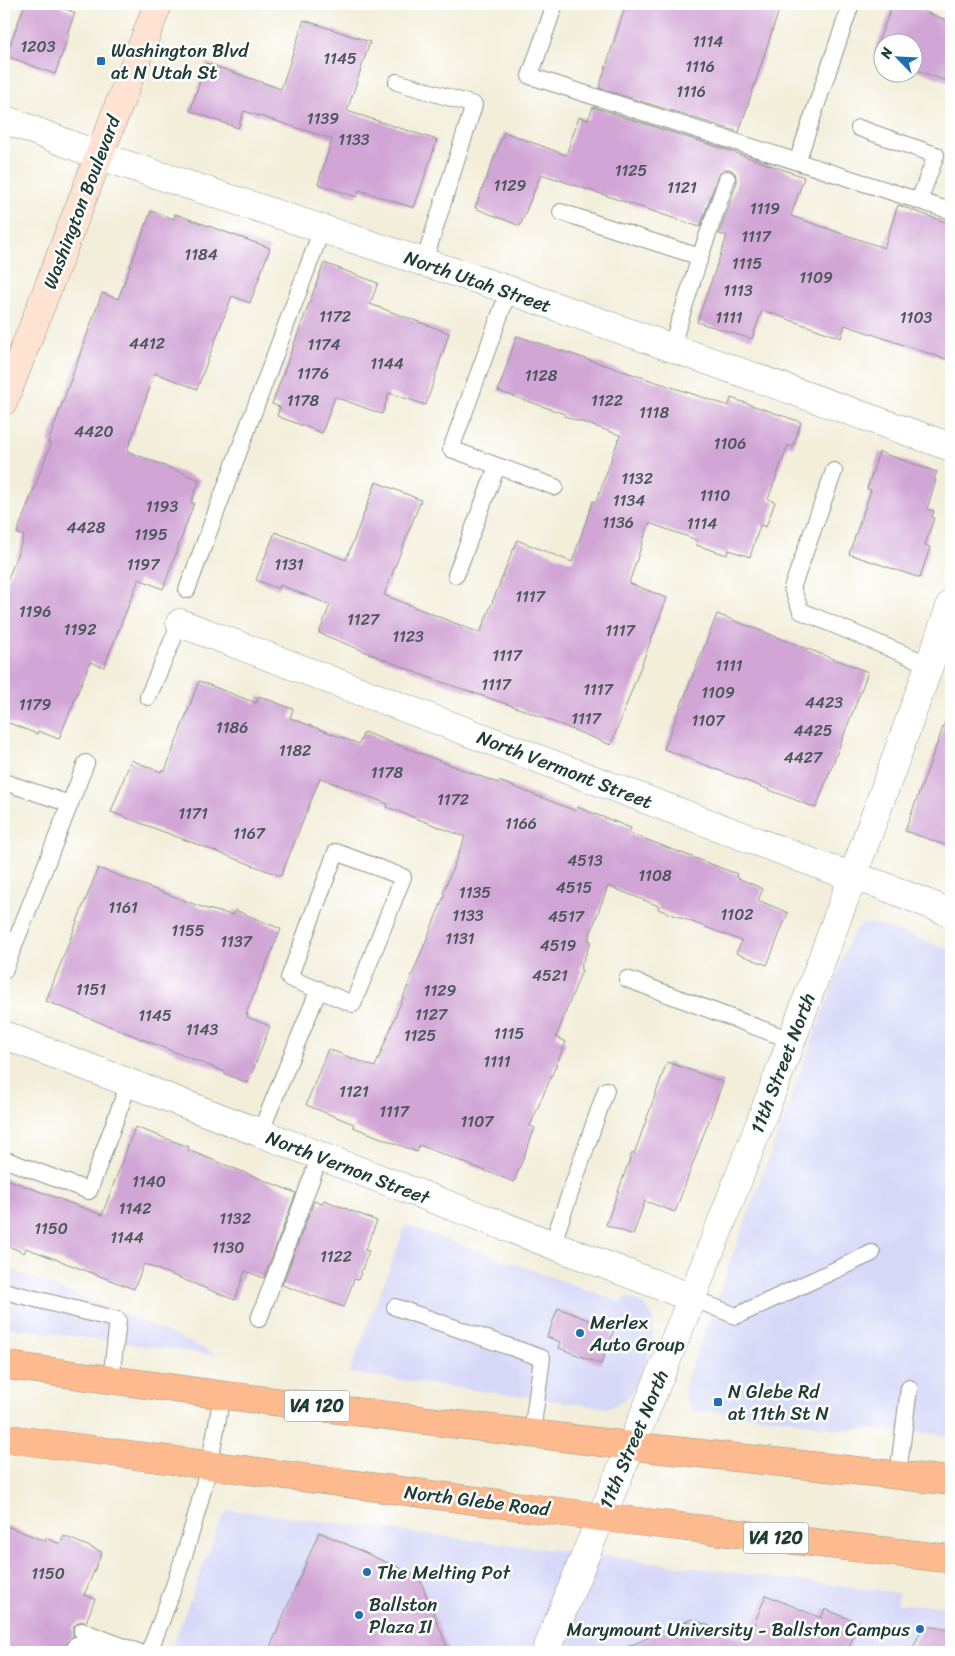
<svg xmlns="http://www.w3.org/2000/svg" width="955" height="1656" font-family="Sriracha,sans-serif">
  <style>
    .built { fill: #d6d8f8 }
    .building { fill: #d1a6d6 }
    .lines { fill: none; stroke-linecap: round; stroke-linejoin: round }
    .lane-casing { stroke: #899687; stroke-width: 18 }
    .street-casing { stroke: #899687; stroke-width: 29 }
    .secondary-casing { stroke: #899687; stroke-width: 29 }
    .primary-casing { stroke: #899687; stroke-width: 29 }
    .lane { stroke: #fff; stroke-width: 16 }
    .street { stroke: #fff; stroke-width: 28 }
    .secondary { stroke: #fee3d2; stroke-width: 28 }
    .primary { stroke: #fcba8e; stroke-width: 28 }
    .poi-dot { fill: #1f6fb2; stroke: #fff; stroke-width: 2 }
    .labels { text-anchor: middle; stroke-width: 5; stroke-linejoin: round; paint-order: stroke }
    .number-label { font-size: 16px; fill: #4c575c }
    .shield { fill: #fff; stroke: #627771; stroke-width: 1 }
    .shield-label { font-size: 18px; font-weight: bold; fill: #1f3d34 }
    .poi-label { font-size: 19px; fill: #1f3d34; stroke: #fff; text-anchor: start }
    .street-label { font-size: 19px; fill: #1f3d34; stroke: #fff }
  </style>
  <rect width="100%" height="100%" fill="#fff"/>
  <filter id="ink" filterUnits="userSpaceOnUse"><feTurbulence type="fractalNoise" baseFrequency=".02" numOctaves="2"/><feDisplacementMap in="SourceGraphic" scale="10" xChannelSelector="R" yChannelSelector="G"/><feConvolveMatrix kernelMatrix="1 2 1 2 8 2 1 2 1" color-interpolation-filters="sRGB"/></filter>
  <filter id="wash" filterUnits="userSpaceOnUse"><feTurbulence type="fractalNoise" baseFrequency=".0096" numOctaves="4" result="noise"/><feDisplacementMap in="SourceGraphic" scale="20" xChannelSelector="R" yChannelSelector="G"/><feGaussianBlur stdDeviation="1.12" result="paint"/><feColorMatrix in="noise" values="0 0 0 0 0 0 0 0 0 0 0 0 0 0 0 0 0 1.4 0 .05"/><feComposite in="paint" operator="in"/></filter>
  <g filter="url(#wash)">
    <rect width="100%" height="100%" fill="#f3eeda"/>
    <!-- built -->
    <path class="built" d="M865 923 880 925 951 950V1438L935 1434 859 1429 839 1430 788 1419 707 1411 692 1412 684 1393 685 1384 849 941 857 928Z
      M406 1225 621 1302 626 1296 644 1305 653 1317V1332L650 1352 632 1393 620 1403 608 1408 349 1373Z
      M4 1267 146 1323 220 1356 4 1327Z
      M232 1510 899 1593 897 1604 951 1606V1652H170L218 1527 226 1513Z"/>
    <g id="blocks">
      <!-- building -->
      <path class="building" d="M25 4H55L75 13 67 34 69 35 55 74 6 56Z
        M626 4H781L739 132 599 88Z
        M893 4H905L951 22V83L912 68V42H882V55L874 52Z
        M304 20 370 42 347 111 437 140 414 208 359 190 357 197 318 184 332 139 244 111 238 128 190 111 206 63 281 89Z
        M593 107 733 152 804 177 791 216 884 248 898 205 951 224V361L845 325 841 338 762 310 752 339 697 322 727 236 719 234 737 182 735 173 730 169H725L718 175 700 227 541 174 520 226 475 208 504 132 566 155 579 117 588 120Z
        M151 211 174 219 175 214 270 248 250 303 232 296 197 389 155 373 127 451 200 480 191 502 194 503 163 589 139 579 104 667 90 662 59 739 38 731 37 734 4 721V590L24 536 17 533 51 444 48 443 102 293 118 299Z
        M324 263 378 283 370 304 449 333 426 405 389 393 382 414 335 397 322 433 277 416 280 407 272 404Z
        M517 336 729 406 731 398 801 422 793 447 788 445 768 499 775 502 766 527 760 525 750 557 729 550 727 555 696 545 697 540 649 523 629 583 667 598 611 745 521 709 430 678 319 633 330 605 280 585 279 589 256 580 275 532 346 560 376 482 421 500 384 595 480 633 517 540 572 562 593 501 596 502 620 435 564 416 565 414 498 391Z
        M879 452 937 472 934 480H936L927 509 934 511 932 517 934 518 925 545 930 547 920 578 849 554 871 490 867 489Z
        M717 614 868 672 816 808 664 749Z
        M199 681 256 703 259 696 293 709 290 718 359 744 364 732 498 783 499 781 576 811 577 807 631 828 629 833 737 874 736 877 763 889 758 900 788 913 767 965 736 953 742 941 658 909 659 906 608 886 588 940 591 941 580 969 582 970 556 1037 566 1042 530 1126 535 1128 514 1182 419 1145 417 1152 353 1127 354 1124 306 1105 328 1049 375 1067 436 916 445 894 443 893 465 837 387 807 388 804 320 778 281 876 111 812 131 760 161 772 162 769 165 771Z
        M948 714H951V847L905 831Z
        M98 868 207 909 233 915 235 910 281 929 246 1013 248 1014 247 1017 270 1026 248 1083 225 1074V1072L46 1001Z
        M667 1062 723 1082 675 1212 645 1201 633 1235 606 1225 632 1153 634 1154Z
        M135 1127 189 1147 188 1150 296 1193 264 1278 245 1271 235 1300 144 1264 134 1289 26 1248 24 1253 4 1244V1178L102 1215Z
        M324 1200 377 1221 365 1250 369 1251 358 1280 354 1279 344 1307 282 1285 314 1201 322 1204Z
        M558 1308 614 1330 601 1364 559 1348 561 1342 547 1337Z
        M4 1525 45 1541 46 1538 60 1544 64 1536 102 1552 84 1595 95 1599 86 1622 80 1621 73 1627V1636L67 1642 66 1647 69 1652H4Z
        M319 1532 419 1577 449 1652H268Z
        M766 1595 821 1618 825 1609 859 1623 847 1652H615L692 1619 747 1641Z
        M923 1626 951 1629V1652H911Z"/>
    </g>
  </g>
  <g filter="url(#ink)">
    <use href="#blocks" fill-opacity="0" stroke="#899687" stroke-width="1"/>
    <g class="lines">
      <defs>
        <path id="lane" d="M555 4 530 76 951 211
          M397 82 474 105 424 262
          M859 128 936 155 919 201
          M797 162 851 4
          M561 212 700 257 671 348
          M700 257 727 179
          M509 290 451 449 555 487
          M834 471 792 588 801 611 930 665
          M456 575 497 466
          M187 590 322 229
          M148 697 180 623
          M4 782 70 804
          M336 852 403 877 353 1004 289 978Z
          M4 971 86 763
          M627 979 791 1040
          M260 1133 319 989
          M6 1160 89 1191 129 1083
          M552 1245 606 1090
          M4 1291 118 1320 111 1380
          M692 1298 736 1316 872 1253
          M395 1307 542 1358 532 1433
          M259 1319 320 1156
          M898 1475 909 1388
          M82 1631 138 1652
          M76 1645 94 1652
          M149 1652C171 1598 190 1542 204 1485 212 1455 217 1425 222 1395"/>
        <path id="street" d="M4 119 100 156 509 290 951 447
          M180 623 827 868 881 885 951 913
          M4 1035 692 1298
          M546 1652C593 1533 645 1416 692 1297 783 1068 869 836 951 604"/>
        <path id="secondary" d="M4 401 158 4"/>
        <path id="primary" d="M4 1365 222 1395 631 1446 951 1481
          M4 1438 600 1517 951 1559"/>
      </defs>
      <!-- lane casing -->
      <use href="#lane" class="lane-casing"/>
      <!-- street casing -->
      <use href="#street" class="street-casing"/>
      <!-- secondary casing -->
      <use href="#secondary" class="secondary-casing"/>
      <!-- primary casing -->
      <use href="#primary" class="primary-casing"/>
      <!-- lane -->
      <use href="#lane" class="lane"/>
      <!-- street -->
      <use href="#street" class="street"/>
      <!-- secondary -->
      <use href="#secondary" class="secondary"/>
      <!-- primary -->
      <use href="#primary" class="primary"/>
    </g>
  </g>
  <!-- markers -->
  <g class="poi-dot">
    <rect x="96" y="56" width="10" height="10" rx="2.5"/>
    <circle cx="580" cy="1333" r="5"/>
    <rect x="713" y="1397" width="10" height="10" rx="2.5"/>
    <circle cx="367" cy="1572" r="5"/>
    <circle cx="359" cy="1615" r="5"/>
    <circle cx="920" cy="1629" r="5"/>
  </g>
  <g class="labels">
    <!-- number labels -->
    <g class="number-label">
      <text x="708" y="47">1114</text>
      <text x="38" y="52">1203</text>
      <text x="340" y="64">1145</text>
      <text x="700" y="72">1116</text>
      <text x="691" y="97">1116</text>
      <text x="323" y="124">1139</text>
      <text x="354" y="145">1133</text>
      <text x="631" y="176">1125</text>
      <text x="510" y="191">1129</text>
      <text x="682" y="193">1121</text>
      <text x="765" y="214">1119</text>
      <text x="756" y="242">1117</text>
      <text x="201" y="260">1184</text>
      <text x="747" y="269">1115</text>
      <text x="816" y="283">1109</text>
      <text x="738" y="296">1113</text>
      <text x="335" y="322">1172</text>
      <text x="729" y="323">1111</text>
      <text x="916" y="323">1103</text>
      <text x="147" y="349">4412</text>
      <text x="324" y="350">1174</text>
      <text x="387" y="369">1144</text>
      <text x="313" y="379">1176</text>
      <text x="541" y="381">1128</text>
      <text x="303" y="406">1178</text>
      <text x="607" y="406">1122</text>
      <text x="654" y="418">1118</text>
      <text x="94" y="437">4420</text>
      <text x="730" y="449">1106</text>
      <text x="637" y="484">1132</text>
      <text x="715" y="501">1110</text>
      <text x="629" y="506">1134</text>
      <text x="162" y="512">1193</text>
      <text x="618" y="528">1136</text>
      <text x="702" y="529">1114</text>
      <text x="86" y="533">4428</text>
      <text x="151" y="540">1195</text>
      <text x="143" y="570">1197</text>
      <text x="289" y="570">1131</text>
      <text x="530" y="602">1117</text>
      <text x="35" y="617">1196</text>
      <text x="363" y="625">1127</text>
      <text x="80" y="635">1192</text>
      <text x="620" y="636">1117</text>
      <text x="408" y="642">1123</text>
      <text x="507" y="661">1117</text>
      <text x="729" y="671">1111</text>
      <text x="496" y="690">1117</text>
      <text x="598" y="695">1117</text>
      <text x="718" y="698">1109</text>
      <text x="824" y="708">4423</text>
      <text x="35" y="710">1179</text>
      <text x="586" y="724">1117</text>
      <text x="708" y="726">1107</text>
      <text x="232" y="733">1186</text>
      <text x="813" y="736">4425</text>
      <text x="295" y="756">1182</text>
      <text x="803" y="763">4427</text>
      <text x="387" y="778">1178</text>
      <text x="453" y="805">1172</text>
      <text x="193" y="819">1171</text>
      <text x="521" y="829">1166</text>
      <text x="249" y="839">1167</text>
      <text x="585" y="866">4513</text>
      <text x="655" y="881">1108</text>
      <text x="574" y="893">4515</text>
      <text x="475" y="898">1135</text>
      <text x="123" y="913">1161</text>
      <text x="737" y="920">1102</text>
      <text x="468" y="921">1133</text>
      <text x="566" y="922">4517</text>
      <text x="188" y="936">1155</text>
      <text x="460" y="944">1131</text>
      <text x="236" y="947">1137</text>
      <text x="558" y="951">4519</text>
      <text x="550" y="981">4521</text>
      <text x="91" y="995">1151</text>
      <text x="440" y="996">1129</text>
      <text x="431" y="1020">1127</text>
      <text x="155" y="1021">1145</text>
      <text x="202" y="1035">1143</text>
      <text x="509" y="1039">1115</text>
      <text x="420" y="1041">1125</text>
      <text x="497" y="1067">1111</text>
      <text x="354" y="1097">1121</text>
      <text x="394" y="1117">1117</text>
      <text x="477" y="1127">1107</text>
      <text x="149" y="1187">1140</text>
      <text x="135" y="1214">1142</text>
      <text x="235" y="1224">1132</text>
      <text x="51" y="1234">1150</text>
      <text x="127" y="1243">1144</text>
      <text x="228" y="1253">1130</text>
      <text x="336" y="1262">1122</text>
      <text x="48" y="1579">1150</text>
    </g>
    <!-- shield labels -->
    <g class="shield">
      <rect x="284.5" y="1390.5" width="65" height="31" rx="4"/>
      <rect x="743.5" y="1522.5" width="65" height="31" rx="4"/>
    </g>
    <g class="shield-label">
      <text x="317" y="1412">VA 120</text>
      <text x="776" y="1544">VA 120</text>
    </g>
    <!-- poi labels -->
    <g class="poi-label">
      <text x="111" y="57">Washington Blvd<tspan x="111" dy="22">at N Utah St</tspan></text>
      <text x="590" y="1329">Merlex<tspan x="590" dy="22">Auto Group</tspan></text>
      <text x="728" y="1398">N Glebe Rd<tspan x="728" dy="22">at 11th St N</tspan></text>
      <text x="377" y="1579">The Melting Pot</text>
      <text x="369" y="1611">Ballston<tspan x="369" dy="22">Plaza II</tspan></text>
      <text x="910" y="1636" text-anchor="end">Marymount University - Ballston Campus</text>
    </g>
    <!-- street labels -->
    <g class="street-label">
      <text transform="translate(81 202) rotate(-69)" y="7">Washington Boulevard</text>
      <text transform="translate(478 281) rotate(19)" y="7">North Utah Street</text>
      <text transform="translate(565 769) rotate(21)" y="7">North Vermont Street</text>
      <text transform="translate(782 1063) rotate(-69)" y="7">11th Street North</text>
      <text transform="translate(348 1167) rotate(21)" y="7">North Vernon Street</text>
      <text transform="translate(633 1439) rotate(-67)" y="7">11th Street North</text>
      <text transform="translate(477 1500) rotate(7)" y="7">North Glebe Road</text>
    </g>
  </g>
  <!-- margin -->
  <rect width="955" height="1656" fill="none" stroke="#fff" stroke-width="20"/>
  <!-- north arrow -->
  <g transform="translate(898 58) rotate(294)"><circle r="24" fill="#ffffff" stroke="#a5b1ae"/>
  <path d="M0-4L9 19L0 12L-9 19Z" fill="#1f6fb2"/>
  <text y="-8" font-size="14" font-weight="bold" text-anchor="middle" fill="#1f3d34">N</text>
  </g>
</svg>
